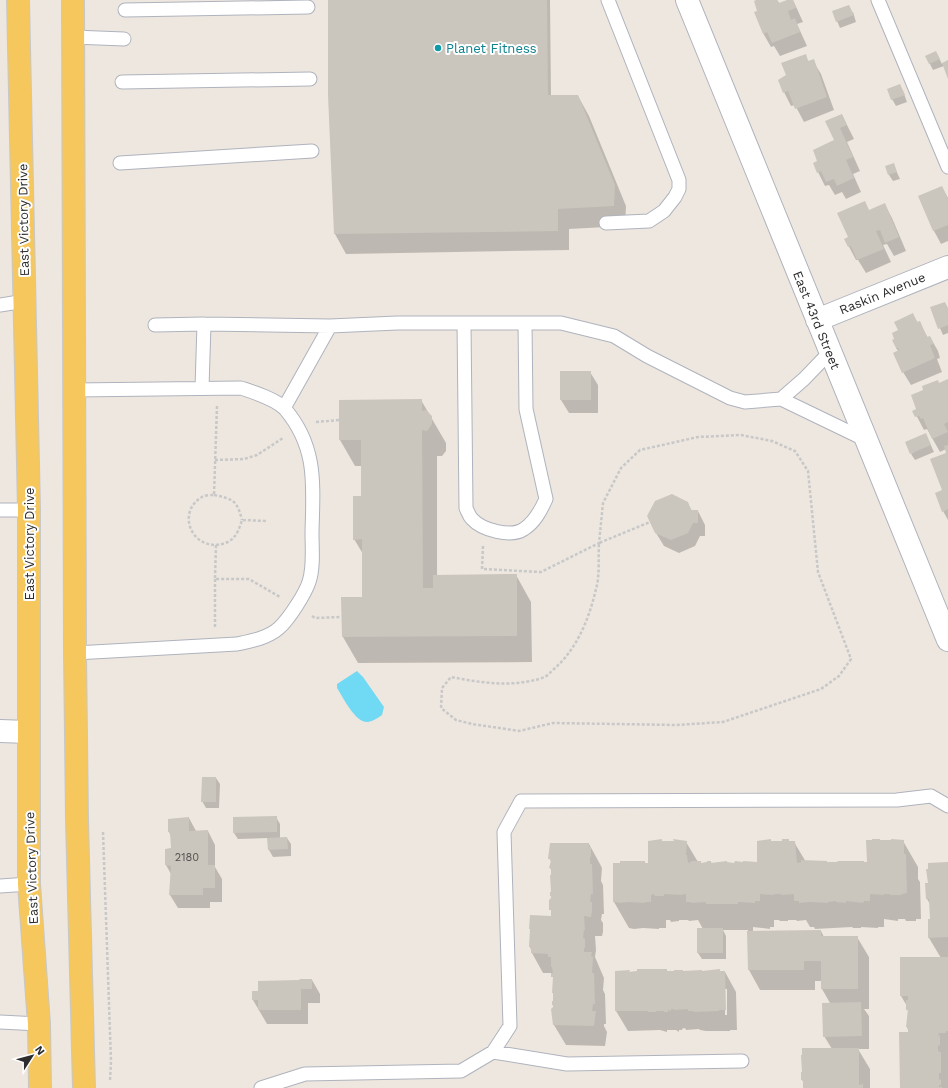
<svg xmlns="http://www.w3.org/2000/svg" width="948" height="1088" font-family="'Work Sans',sans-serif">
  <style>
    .water { fill: #70d9f3 }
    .shadow { fill: #0003; fill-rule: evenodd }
    .building { fill: #cac5bd }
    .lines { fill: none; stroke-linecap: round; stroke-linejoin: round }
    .lane-casing { stroke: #afb3bd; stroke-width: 15 }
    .street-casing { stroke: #afb3bd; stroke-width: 24 }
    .primary-casing { stroke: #c8c8c8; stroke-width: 24 }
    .path { stroke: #c8c8c8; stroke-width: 2.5; stroke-dasharray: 3 2; stroke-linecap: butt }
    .lane { stroke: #fff; stroke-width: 13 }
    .street { stroke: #fff; stroke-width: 22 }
    .primary { stroke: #f5c75d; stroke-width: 22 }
    .culture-dot { fill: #0f9aa8; stroke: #fff; stroke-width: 1.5 }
    .labels { text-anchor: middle; stroke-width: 4; stroke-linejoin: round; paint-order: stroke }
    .number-label { font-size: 11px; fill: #545351 }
    .culture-label { font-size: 13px; fill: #0d838f; stroke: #fff; text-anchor: start }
    .street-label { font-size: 13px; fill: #2d2d2d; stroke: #fff }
  </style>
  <rect width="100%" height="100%" fill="#eee7df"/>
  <!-- water -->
  <path class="water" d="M357 671 363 677 384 707 382 715C378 718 373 721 368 722 355 723 343 697 337 688V684Z"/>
  <!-- shadow -->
  <path class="shadow" d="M329 0H550L551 96H578L589 116 626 206 625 226 569 229V250L346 254 335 234 329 95Z
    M759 0H777L780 4 793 0 803 22 797 24 807 46 780 56 774 46 771 47 763 33 759 11Z
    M853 12 856 22 840 28 837 21Z
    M805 56 809 62 813 61 821 74 834 110 804 122 795 105 791 106 784 92 787 76Z
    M926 56 939 58 942 64 948 61V76L944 66 933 70Z
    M903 91 907 102 896 106 892 99Z
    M842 115 854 139 847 142 860 171 853 174 861 192 846 199 842 192 835 195 829 185 825 186 818 172 819 162 835 141Z
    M893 164 900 179 893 181 889 175Z
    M942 187 948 198V241L941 244 934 231 919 197Z
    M885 205 892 218 906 251 894 256 887 244 883 245 891 262 866 273 858 260H856L845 239 849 238 869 211Z
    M931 308H948V333L943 335Z
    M913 315 918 323 919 322 928 338 930 337 938 351 940 358 937 359 942 372 911 385 903 372 899 352 896 348 899 331Z
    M590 372 598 385V413H569L561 400Z
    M948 381V520L943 511V490L948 453 946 449 940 452 927 429 924 430 914 411 918 410 939 384Z
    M421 400 446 443V451L442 456H437V576L516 575 531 602 532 662 358 663 343 637 363 598V554L354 539 362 497V466H355L340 440V401Z
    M929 441 934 452 915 460 911 454Z
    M687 502 692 511H698L705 525V536H700L695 546 679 553 664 546 656 533Z
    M216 778 220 784 219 808H206L202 801Z
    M276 817 280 824V838H287L291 844V856L273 857 269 850 268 838 238 839 234 833Z
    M189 818 196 831H208L215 845V867L222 879V902H210V908H178L170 895 171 874 166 865 172 849 171 836 169 832Z
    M903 841 918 867V879L920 882 921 919H916V921H906L905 919H898V921L884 919V927H878V928L861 927V928H853L852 927 815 929 814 927H810L806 920 797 921 796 920H788V921H780L779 920H774V927H770V929L753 927V932L821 931 824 937H857L869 957V1009H864L869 1016V1049H858L870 1069V1088H804V1083L802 1080 832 1049 824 1036 830 1003 822 989V981H815V990H760L749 970 748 930H723L726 936V959H702L698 953 703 929 698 920 689 921 688 920H679V921L671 922 670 920H666V928H659V929L643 928 634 929 629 928 614 902 645 864 649 863 663 842H686L698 862 701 864 711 862 712 864 744 863V862L758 863 771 842H794L806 862 828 863H868Z
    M589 844 600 864 602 868 601 881 603 885 604 914H602L601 920 603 923V932L602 936H595L596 950 595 957 604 978 603 990 605 994 606 1024H604V1026L607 1032 605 1046 566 1045 554 1025V1007L553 1005 554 980 552 973H543L532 953 530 947 552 917 551 893 552 892V871L550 868 551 862 550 859Z
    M948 863V1088H901L909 1033 907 1027 908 1012 907 1006 901 996V958H941L929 938 931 920 930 904 927 899 929 884Z
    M666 970 668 972H725L736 992 737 1030H730V1031H706L700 1030 699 1029 686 1030 685 1028 682 1029V1030H679V1032L676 1030H667V1032L660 1030 628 1031 616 1011 629 971 630 973ZM725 989H727V1015H725Z
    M312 980 320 994V1003H308V1024H267L253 1000 259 992Z"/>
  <!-- building -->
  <path class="building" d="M328 0H547L548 95H578L615 185 614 206 558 209V231L334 234 328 95Z
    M756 0H777L779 3 787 0H793L796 8 788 11 791 20 795 18 800 32 772 43 767 32 763 34 754 12 757 11 754 1Z
    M849 5 854 15 836 22 832 11Z
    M936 51 940 59 929 64 925 56Z
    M806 54 808 61 814 59 827 97 795 109 788 91 783 93 778 80 786 75 781 63Z
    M948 60V79L942 63Z
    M900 84 905 95 891 100 887 89Z
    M842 114 847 125 840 128 853 157 846 160 854 178 837 186 834 179 826 182 821 171 817 173 813 163 817 161 813 150 834 140 825 121Z
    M894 163 897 172 888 175 885 166Z
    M942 186 948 199V225L933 231 918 196Z
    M865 201 869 210 885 203 899 237 885 243 880 230 876 231 884 249 857 260 851 246 848 247 844 239 848 237 837 213Z
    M945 302 948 308V325L938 329 930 307Z
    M913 313 917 322 920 321 927 337 930 336 934 344 930 345 935 358 902 373 893 353 899 350 898 348H896L892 340 894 339 892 333 898 330 894 322Z
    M560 371H591V400H560Z
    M948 379V422L944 424 948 432 932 439 923 418 921 419 919 416 915 417 912 411 916 409 911 395 923 390 922 386 938 380 939 383Z
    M422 399V411L426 410 432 416V424L427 431 422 430 423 588H433V575L517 574V636L342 637 341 597H362V539L353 540V496H361V440H339V400Z
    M926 433 931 445 910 454 905 442Z
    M948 445V509L942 512 935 493 942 490 930 459 946 453 944 446Z
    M672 494 688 502 691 510H698V523H693L688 533 671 540 655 533 647 516 655 501Z
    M202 777H216V802H201Z
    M277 816V832L233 833V817Z
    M189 817V831L208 830V865H215V888H203V895H169L171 866 165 865V849L171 848 170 832H168V819Z
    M287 837 288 849 268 850 267 838Z
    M662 839V841H674L673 839 687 841 686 855H687L688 863 691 862 692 861H701V863L707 862V861H711V863L727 861V862L734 863 735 861 743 862V861L757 862V841L771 839V841H782V839H789V841H795L797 863 801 862V860L827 861V862H837L838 861H864V862H867L866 840H872V839H880V840H891V839L904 840V854H906L907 893 902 894 901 895H890V894H884V895L870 894V901H864L863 903 846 901V903L836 902V901L828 902V903L810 902 799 903V901H794V894L781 895V894H774V895L760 894V901H755V903L738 902V904H706V902L691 903V902H686V894H683V895L664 894V896H655L654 894 651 895V902H645V903L628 902 618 903V902H613V863H620V861H645V863H648V841Z
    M550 843H589V847H591V857H590V864H592L593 894H591L590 902H592V911L591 917 584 916 585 930H584L583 938 585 939V948H584V952H592L591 956 593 957 592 973H594L595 1004H593L592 1011H596L594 1026 553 1025 551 1009 553 1007V1005H552V1001H553V993H552L553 977H551V973H553L552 967H551V957H548V954L531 953V947H529L530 929H529L530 915 551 916V910H549V900L551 898V896H550V892H551L550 875H551V868H549L551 861 550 859H548Z
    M948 862V937L928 938V919H930L929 899H926L925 883H928L926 869H928V863Z
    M697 928H723V953H697Z
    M821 930V936H858V989H821V961H804V970H748L747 931Z
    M900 957H948V1031H946V1033H939L938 1036 940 1035V1045L938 1046V1050L939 1052H941V1073H939V1079L941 1080V1085H939V1087H942V1088H900L899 1032H908V1027H906L908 1010H906V1000H908V996H900Z
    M637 969H667V971H674V970H683V971L702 970V971L720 969V971H725L726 1010H719V1011L693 1012 694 1011H688V1009L674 1010V1009H671V1011L668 1010V1012H664V1011H656V1012H648V1011H615V971L630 970 629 972 637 971Z
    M300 979H312V989H301V1010H258V1000H252V991H258V981L299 980Z
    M861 1002 862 1036 823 1037 822 1003Z
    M802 1048H859V1085L863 1084V1088H803V1080H801V1072H802L801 1055H802Z"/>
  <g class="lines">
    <defs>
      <path id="lane" d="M878 0 948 167
        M125 10 308 7
        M73 37 124 39
        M122 82 310 79
        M120 163 312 151
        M606 223 649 221 664 211 675 197 679 189V180L608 0
        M0 305 25 301
        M464 323 466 508C468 512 469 516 472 519 482 530 511 538 524 529 535 522 541 510 546 499L526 409 525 323
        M155 325 204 324 330 326 397 323H561L614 336 647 356 730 398 745 402 781 399 866 440
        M202 388 204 324
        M75 390 241 388C253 392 276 399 285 409 318 448 313 486 312 533 312 549 314 567 309 582 305 594 289 619 279 628 268 638 251 641 237 644L75 653
        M781 399 804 379 830 352
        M284 408 330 326
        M0 510H29
        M0 886 29 884
        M0 1022 39 1024
        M493 1052 567 1064 742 1061
        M261 1088 305 1074 461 1071 493 1052 510 1026 504 832 521 801 897 800 931 796 948 806"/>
      <path id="street" d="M687 0 948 640
        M817 320 948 267
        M0 731 28 732"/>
      <path id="primary" d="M18 0 29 510V884L39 1024 40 1088
        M73 0 75 653 77 820 84 1088"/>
    </defs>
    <!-- lane casing -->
    <use href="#lane" class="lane-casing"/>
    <!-- street casing -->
    <use href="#street" class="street-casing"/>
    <!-- primary casing -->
    <use href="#primary" class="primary-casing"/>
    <!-- path -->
    <path class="path" d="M217 406 214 495C211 495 205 495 202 497 178 511 189 545 216 545L215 579H249L280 597
      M316 422 339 420
      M215 460 244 459 257 455 283 438
      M214 495C234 499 237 501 242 520
      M216 545C233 543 237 536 242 520L266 521
      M483 546 482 569 541 572 599 543 603 503 621 468 640 450 698 437 741 435 772 441 795 451 808 471 818 572 851 659 839 676 821 689 723 722 677 725 553 723 519 731 472 724 456 720 441 708 442 688 451 677C482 683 514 688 545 677 548 675 551 672 554 669 577 649 589 619 596 589 600 576 598 557 599 543L650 522
      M215 579V627
      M312 616 315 618 341 617
      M103 832 111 1061 110 1081"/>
    <!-- lane -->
    <use href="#lane" class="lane"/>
    <!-- street -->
    <use href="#street" class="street"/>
    <!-- primary -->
    <use href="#primary" class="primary"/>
  </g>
  <!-- markers -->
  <circle class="culture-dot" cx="438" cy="48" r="4"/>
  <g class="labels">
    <!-- number labels -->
    <g class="number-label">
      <text x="187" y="861">2180</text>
    </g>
    <!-- culture labels -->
    <g class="culture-label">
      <text x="446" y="53">Planet Fitness</text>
    </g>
    <!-- street labels -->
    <g class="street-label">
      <text transform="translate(23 220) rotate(-91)" y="5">East Victory Drive</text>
      <text transform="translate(882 293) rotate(-22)" y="5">Raskin Avenue</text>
      <text transform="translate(817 320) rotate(68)" y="5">East 43rd Street</text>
      <text transform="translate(29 544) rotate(-90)" y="5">East Victory Drive</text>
      <text transform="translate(31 868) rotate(-92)" y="5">East Victory Drive</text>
    </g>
  </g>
  <!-- north arrow -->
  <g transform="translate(32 1056) rotate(54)" stroke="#ffffff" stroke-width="3" paint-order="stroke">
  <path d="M0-3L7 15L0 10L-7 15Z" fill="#2d2d2d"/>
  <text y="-6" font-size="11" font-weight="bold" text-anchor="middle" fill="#2d2d2d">N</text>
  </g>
</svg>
